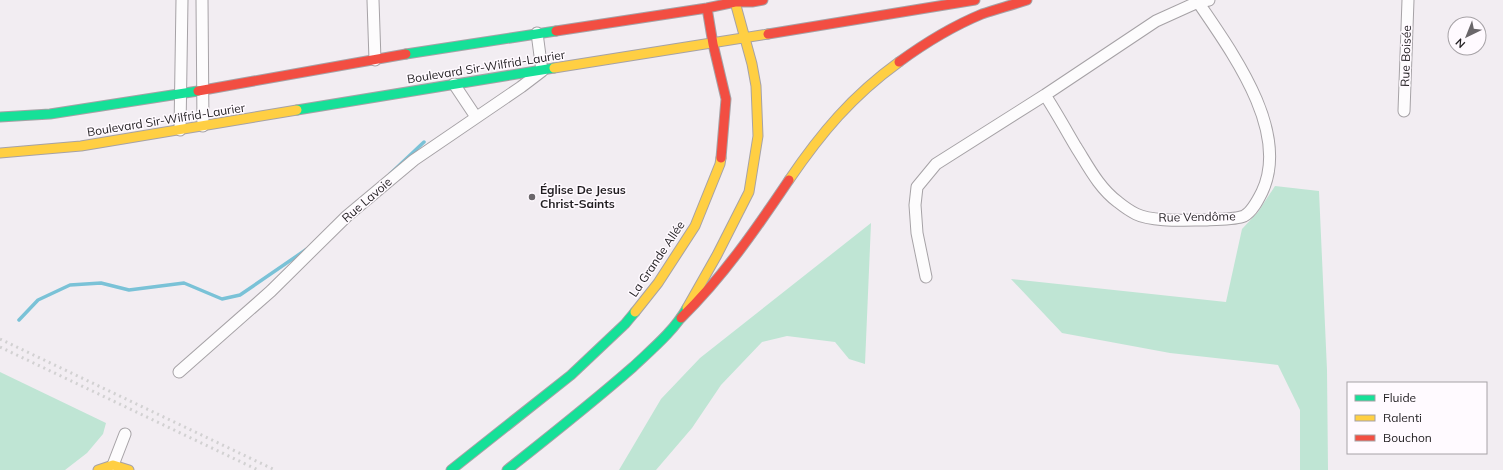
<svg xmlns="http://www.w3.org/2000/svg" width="1503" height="470" font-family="Mulish,sans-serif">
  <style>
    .green { fill: #bfe5d4 }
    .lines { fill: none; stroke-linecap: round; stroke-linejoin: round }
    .stream { stroke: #7ac2d7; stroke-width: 3.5 }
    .street-casing { stroke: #a6a2a6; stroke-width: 13 }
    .fast-casing { stroke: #a6a2a6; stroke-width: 11 }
    .slow-casing { stroke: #a6a2a6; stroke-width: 11 }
    .jam-casing { stroke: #a6a2a6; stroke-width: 11 }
    .street { stroke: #fdfcfd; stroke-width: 11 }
    .fast { stroke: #16e098; stroke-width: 9 }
    .slow { stroke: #ffcf43; stroke-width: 9 }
    .jam { stroke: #f24e42; stroke-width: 9 }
    .rail { stroke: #d2d1d2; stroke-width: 3; stroke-dasharray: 2 4; stroke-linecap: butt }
    .poi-dot { fill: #6a666a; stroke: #fffaff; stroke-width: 1.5 }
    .labels { text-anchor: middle; stroke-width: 3; stroke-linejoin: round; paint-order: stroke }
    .street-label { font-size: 12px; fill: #211e21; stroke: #fffaff }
    .poi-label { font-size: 12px; font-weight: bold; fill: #211e21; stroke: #fffaff; text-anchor: start }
  </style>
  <rect width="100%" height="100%" fill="#f2edf2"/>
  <!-- green -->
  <path class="green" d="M1275 186 1319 191 1327 370 1328 470H1300V410L1278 365 1170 353 1062 333 1011 279 1226 302 1242 229 1258 212Z
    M871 223 865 364 849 359 835 342 787 336 762 342 721 385 692 428 656 470H619L661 399 700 358Z
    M0 372 106 423 103 434 87 453 65 470H0Z"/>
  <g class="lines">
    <!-- stream -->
    <path class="stream" d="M390 174 424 142
      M19 320 38 300 70 285 101 283 129 290 184 283 222 299 240 295 307 249"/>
    <defs>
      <path id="street" d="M202 0 203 126
        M373 0 375 60
        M454 84 476 117
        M1045 95C1056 112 1066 130 1076 147 1088 166 1099 188 1118 202 1123 206 1130 211 1136 214 1152 222 1186 220 1205 220 1215 219 1235 220 1244 216 1252 212 1258 200 1262 192 1291 131 1231 51 1198 2
        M1404 111 1408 0
        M180 130 182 0
        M926 277 917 233 915 205 917 187 936 164 1045 95 1156 21 1198 2 1209 0
        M179 372 271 291 347 216 414 160 521 87 542 71 537 33
        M113 465 125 434"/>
      <path id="fast" d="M406 54 556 31
        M297 110 554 68
        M0 117 50 114 198 91
        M451 470 571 375 625 324 635 312
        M507 470C550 436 592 403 633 367 652 349 674 331 687 308"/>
      <path id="slow" d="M554 68 768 34
        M0 153 81 146 297 110
        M789 180C821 133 852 96 899 62
        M687 308 717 255 749 192 758 136 756 86 752 64 735 2
        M635 312 658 283 695 226 720 164 721 158
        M98 470 113 465 129 470"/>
      <path id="jam" d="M707 8 713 44 726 99 721 158
        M556 31 707 8 735 2H752L763 0
        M768 34 975 0
        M899 62C925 43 953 26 982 14 997 9 1012 5 1027 0
        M198 91 406 54
        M681 318C723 277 756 229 789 180"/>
    </defs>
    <!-- street casing -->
    <use href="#street" class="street-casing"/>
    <!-- fast casing -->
    <use href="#fast" class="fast-casing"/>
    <!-- slow casing -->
    <use href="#slow" class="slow-casing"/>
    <!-- jam casing -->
    <use href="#jam" class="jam-casing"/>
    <!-- street -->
    <use href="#street" class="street"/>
    <!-- fast -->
    <use href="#fast" class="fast"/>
    <!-- slow -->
    <use href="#slow" class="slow"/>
    <!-- jam -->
    <use href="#jam" class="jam"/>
    <!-- rail -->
    <path class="rail" d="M0 339 275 470
      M0 347 258 470"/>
  </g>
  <!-- markers -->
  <circle class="poi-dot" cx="532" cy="197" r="4"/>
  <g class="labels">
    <!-- street labels -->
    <g class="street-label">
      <text transform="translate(1406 56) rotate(-88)" y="4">Rue Boisée</text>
      <text transform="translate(486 67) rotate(-9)" y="4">Boulevard Sir-Wilfrid-Laurier</text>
      <text transform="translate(166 120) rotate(-9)" y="4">Boulevard Sir-Wilfrid-Laurier</text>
      <text transform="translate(367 200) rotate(-41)" y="4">Rue Lavoie</text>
      <text transform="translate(1197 217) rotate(-1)" y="4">Rue Vendôme</text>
      <text transform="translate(657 259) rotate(-56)" y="4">La Grande Allée</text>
    </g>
    <!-- poi labels -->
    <g class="poi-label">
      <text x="540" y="194">Église De Jesus<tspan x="540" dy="14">Christ-Saints</tspan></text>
    </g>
  </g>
  <!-- legend -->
  <rect x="1347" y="382" width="140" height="72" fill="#fffaff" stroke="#a6a2a6"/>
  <rect x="1355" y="395" width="20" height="6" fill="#16e098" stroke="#a6a2a6"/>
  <text x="1383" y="402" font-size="12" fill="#211e21">Fluide</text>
  <rect x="1355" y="415" width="20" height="6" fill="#ffcf43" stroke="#a6a2a6"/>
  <text x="1383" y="422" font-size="12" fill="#211e21">Ralenti</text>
  <rect x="1355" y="435" width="20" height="6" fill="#f24e42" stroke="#a6a2a6"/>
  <text x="1383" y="442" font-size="12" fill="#211e21">Bouchon</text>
  <!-- north arrow -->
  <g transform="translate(1467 36) rotate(223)"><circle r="19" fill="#fffaff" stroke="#a6a2a6"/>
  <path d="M0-3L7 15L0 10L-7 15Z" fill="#6a666a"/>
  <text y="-6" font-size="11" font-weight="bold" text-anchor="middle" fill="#211e21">N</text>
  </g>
</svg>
